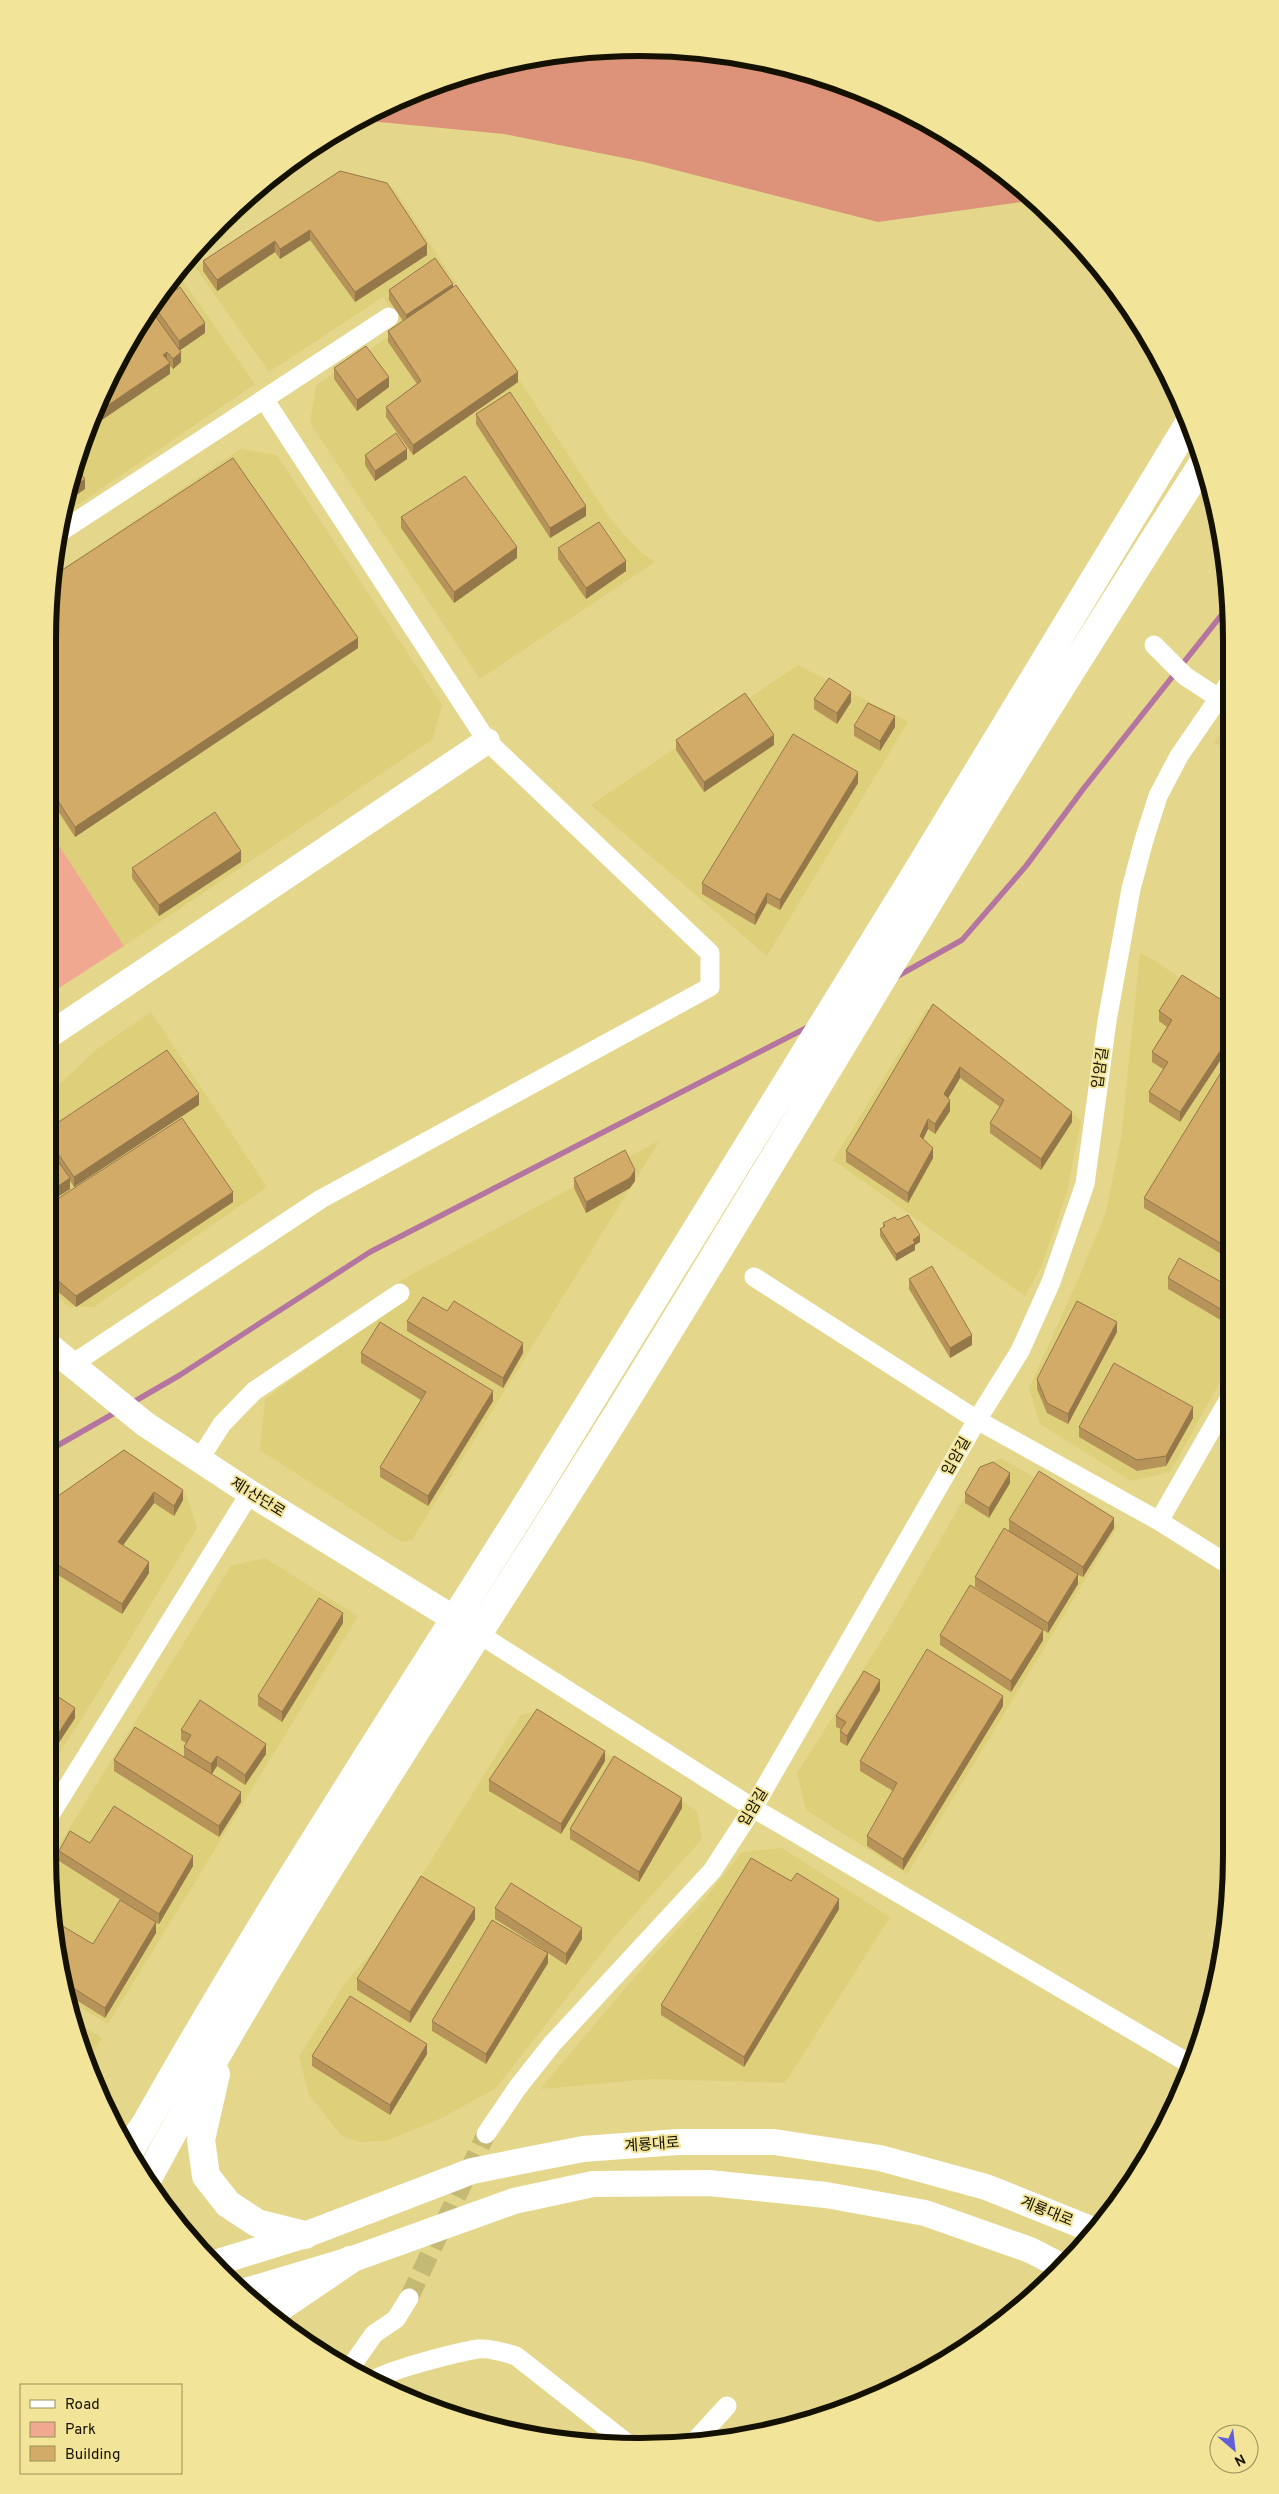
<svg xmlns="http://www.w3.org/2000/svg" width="1279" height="2494" font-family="Overpass,'Noto Sans KR',sans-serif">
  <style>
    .built { fill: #decf7a }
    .green { fill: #f0a890 }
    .forest { fill: #dc937a }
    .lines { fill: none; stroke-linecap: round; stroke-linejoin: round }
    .stream { stroke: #b476a0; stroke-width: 5.5 }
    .street-tunnel { stroke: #c5b976; stroke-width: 19; stroke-dasharray: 19 9; stroke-linecap: butt }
    .street { stroke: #fff; stroke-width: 19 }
    .secondary { stroke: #fff; stroke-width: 26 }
    .primary { stroke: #fff; stroke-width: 28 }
    .highway { stroke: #fff; stroke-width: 28 }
    .wall { fill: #b59359 }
    .shaded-wall { fill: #947849 }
    .building { fill: #d3ab68; stroke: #947849 }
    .labels { text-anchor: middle; stroke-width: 4; stroke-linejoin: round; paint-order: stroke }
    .street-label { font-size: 15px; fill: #151100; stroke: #f2e498 }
    .rim { fill: none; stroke: #151100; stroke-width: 6 }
  </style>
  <rect width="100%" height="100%" fill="#e4d78b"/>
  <!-- built -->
  <path class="built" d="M340 172 393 187 605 511 624 535 643 554 655 562 480 679 310 423 316 385 403 327 383 297 269 372 195 267Z
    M181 278 255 384 63 515 68 487 108 378 164 289Z
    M240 449 277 455 442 705 433 739 124 946 49 830V601L53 576Z
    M798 665 908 722 767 956 591 805Z
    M1227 725V751L1214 742Z
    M1140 953 1154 960 1228 1011 1229 1366 1170 1472 1131 1481 1040 1424 1029 1388 1080 1275 1106 1212 1121 1138Z
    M927 1008 1081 1120 1067 1192 1041 1267 1025 1296 833 1160Z
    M151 1012 267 1187 94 1307H69L48 1288V1095L97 1049Z
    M660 1140 412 1540 402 1542 260 1450 265 1399 379 1317 408 1300 398 1282Z
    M126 1454 186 1493 197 1528 83 1717 48 1770V1510Z
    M1001 1458 1118 1526 907 1874 806 1810 797 1773 890 1627 982 1467Z
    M265 1558 358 1616 108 2024 67 2000 59 1970 48 1863 231 1566Z
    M541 1710 697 1811 702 1839 612 1940 496 2088 444 2117 387 2141 359 2142 341 2135 309 2095 299 2057 345 1983 380 1943 521 1715Z
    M782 1848 890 1917 785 2083 652 2079 540 2089 650 1959 705 1899 742 1852Z
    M72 2020 102 2038 87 2063 79 2045Z"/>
  <!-- green -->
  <path class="green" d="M49 830 124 946 48 995Z"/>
  <!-- forest -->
  <path class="forest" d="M678 49 792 68 901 108 1035 200 878 222 644 162 504 134 358 120 449 79 562 53Z"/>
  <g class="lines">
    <!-- stream -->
    <path class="stream" d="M896 977 962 940 1026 866 1084 788 1227 608
      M130 1404 180 1375 370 1252 810 1026
      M48 1451 118 1411"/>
    <!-- street-tunnel -->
    <path class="street-tunnel" d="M409 2298 486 2134"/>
    <!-- street -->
    <path class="street" d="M264 399 389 317
      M60 532 264 399 487 741 710 953V987L321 1199 71 1365
      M1154 645 1185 676 1217 697
      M754 1277 977 1420 1159 1521 1229 1565
      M199 1460 222 1424 254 1391 400 1293
      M1159 1521 1229 1399
      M479 1634 753 1808 1190 2064
      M48 1818 250 1493
      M486 2134 518 2087 552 2044 712 1871 753 1808 977 1420 1020 1351 1051 1282 1085 1184 1107 1021 1131 889 1144 840 1158 796 1179 756 1227 686
      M350 2368 374 2334 396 2319 409 2298
      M374 2380C388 2370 458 2352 478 2349 491 2348 504 2352 516 2356L628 2444
      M694 2442 727 2406"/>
    <!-- secondary -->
    <path class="secondary" d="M48 1036 487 741
      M48 1345 145 1424 250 1493 479 1634
      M215 2263 305 2235 472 2171 583 2149 678 2142H774L880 2158 986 2187 1093 2230
      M242 2292 350 2260 514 2201 593 2184 709 2183 826 2195 925 2213 1030 2250 1063 2267"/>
    <!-- primary -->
    <path class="primary" d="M216 2074 201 2140 206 2176 228 2204 257 2223 305 2235
      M133 2146C260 1918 404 1701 542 1480 760 1129 976 777 1189 423
      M147 2180C286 1922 452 1679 607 1431 750 1202 886 969 1028 740 1085 648 1143 557 1201 466
      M269 2315 350 2260"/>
    <!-- highway -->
    <path class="highway" d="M126 2150 145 2125"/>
  </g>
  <!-- wall -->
  <path class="wall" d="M340 171 427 255 355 302 310 240 280 259 275 252 217 291 203 271V261Z
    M453 287 518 382 413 455 386 417V407L417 384 388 342V331L403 321 389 300V290Z
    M154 306 205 333 180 350 181 362 173 369 170 366V374L154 315Z
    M334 368 389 387 357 411 334 379Z
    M476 414 586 516 550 538 476 424Z
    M365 455 407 459 375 481 365 465Z
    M401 517 517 558 454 603 401 528Z
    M558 548 626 571 586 599 558 559Z
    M49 601 358 648 75 837 49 797Z
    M814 699 851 702 837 724 814 709Z
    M854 726 895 727 880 751 854 736Z
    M676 740 774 745 704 792 676 750Z
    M858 783 780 910 767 903 755 925 702 894V883Z
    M241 862 159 916 132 878V868Z
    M1182 975 1180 1122 1149 1102V1092L1163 1069 1152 1062V1052L1167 1027 1159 1021V1011Z
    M933 1004 1072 1122 1041 1170 990 1133V1123L1000 1107 960 1078 948 1098 950 1111 935 1134 928 1129 923 1139 933 1158 908 1203 846 1162V1151Z
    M1228 1061V1250L1225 1256 1144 1208V1198Z
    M199 1105 74 1187 70 1181V1189L48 1203V1129Z
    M574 1178 635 1181 630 1188 586 1213 574 1188Z
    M233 1202 76 1307 48 1283V1205Z
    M897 1220 920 1242 915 1245V1250L896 1261 880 1236V1229L883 1227V1223Z
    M1168 1278 1228 1286 1229 1325 1168 1289Z
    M909 1279 972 1345 950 1358 909 1289Z
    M447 1311 523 1353 503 1388 407 1331V1321Z
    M1117 1332 1068 1424 1047 1413 1037 1389V1379Z
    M361 1353 493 1401 428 1506 380 1477V1467L421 1400 361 1363Z
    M1193 1418 1166 1466 1137 1471 1079 1437V1427Z
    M124 1450 183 1500 174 1516 154 1503 123 1545 149 1573 122 1614 48 1569V1503Z
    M1010 1483 989 1518 965 1503V1493Z
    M1009 1520 1114 1528 1083 1577 1078 1575V1584L1048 1633 1043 1630V1640L1011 1692 940 1645V1635L1022 1617 975 1587V1577L1009 1531Z
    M343 1623 282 1722 258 1706V1696Z
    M48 1690 75 1718 56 1747 48 1742Z
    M880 1690 847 1746 840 1742V1731L841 1729 836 1727V1716Z
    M1003 1706 903 1870 867 1846V1836L893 1791 860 1771V1761Z
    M181 1730 266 1754 245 1785 217 1766 212 1774 241 1802 219 1837 114 1771V1760L184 1756V1747L186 1743 181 1740Z
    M605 1761 561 1834 489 1791V1780Z
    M682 1808 639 1882 570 1839V1829Z
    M90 1843 193 1866 159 1924 156 1923V1933L105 2018 65 1993 59 1970 93 1944 149 1918 59 1861V1851Z
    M495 1908 582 1939 566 1965 548 1953V1963L486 2064 432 2031V2021L544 1950 495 1919Z
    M839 1909 744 2067 661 2015V2005Z
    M475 1919 410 2023 357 1990V1979Z
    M427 2054 390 2115 312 2066V2056Z"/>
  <!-- shaded-wall -->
  <path class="shaded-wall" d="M310 230V240L280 259V249Z
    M275 241V252L217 291V280Z
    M427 244V255L355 302V292Z
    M453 284V294L406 325V315Z
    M205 323V333L179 351V341Z
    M167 352V363L163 355Z
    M181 352V362L173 369V359Z
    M170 363V374L90 428 95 414Z
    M518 372V382L413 455V445Z
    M389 377V387L357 411V400Z
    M407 449V459L375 481V471Z
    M85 479V489L65 503 67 492Z
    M586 506V516L550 538V528Z
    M517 547V558L454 603V592Z
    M626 561V571L586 599V588Z
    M358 638V648L75 837V827Z
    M851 692V702L837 724V713Z
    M895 716V727L880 751V741Z
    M774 735V745L704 792V782Z
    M858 772V783L780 910V900Z
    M241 851V862L159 916V905Z
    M767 893V903L755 925V915Z
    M1228 1039V1049L1180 1122V1112Z
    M960 1067V1078L944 1105V1094Z
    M199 1094V1105L74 1187V1177Z
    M950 1100V1111L935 1134V1124Z
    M1072 1112V1122L1041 1170V1159Z
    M928 1119V1129L920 1146V1136Z
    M933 1148V1158L908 1203V1193Z
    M635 1170V1181L630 1188 586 1213V1202Z
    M70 1178V1189L48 1203V1193Z
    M233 1192V1202L76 1307V1296Z
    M920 1235V1242L915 1245V1250L896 1261V1254L913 1240Z
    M1228 1240V1250L1225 1256V1246Z
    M1117 1322V1332L1068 1424V1414Z
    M972 1335V1345L950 1358V1348Z
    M523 1343V1353L503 1388V1378Z
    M493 1391V1401L428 1506V1496Z
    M1193 1407V1418L1166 1466V1456Z
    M1010 1473V1483L989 1518V1508Z
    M183 1490V1500L174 1516V1506Z
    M154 1492V1503L118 1552V1542Z
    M1114 1518V1528L1083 1577V1567Z
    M149 1562V1573L122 1614V1604Z
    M1078 1574V1584L1048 1633V1623Z
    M343 1613V1623L282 1722V1712Z
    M1043 1630V1640L1011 1692V1681Z
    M880 1680V1690L847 1746V1736Z
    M1003 1696V1706L903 1870V1859Z
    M75 1708V1718L56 1747V1737Z
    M266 1744V1754L245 1785V1775Z
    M605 1751V1761L561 1834V1824Z
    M217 1756V1766L211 1775V1764Z
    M241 1792V1802L219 1837V1826Z
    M682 1798V1808L639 1882V1872Z
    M193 1856V1866L159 1924V1914Z
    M839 1899V1909L744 2067V2057Z
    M475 1908V1919L410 2023V2012Z
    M156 1922V1933L105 2018V2008Z
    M582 1928V1939L566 1965V1954Z
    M548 1953V1963L486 2064V2054Z
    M427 2044V2054L390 2115V2105Z"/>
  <!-- building -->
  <path class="building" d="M340 171 387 183 427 244 355 292 310 230 280 249 275 241 217 280 203 261Z
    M435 258 453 284 406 315 389 290Z
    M456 285 518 372 413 445 386 407 421 381 388 331Z
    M180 287 205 323 179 341 154 306Z
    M151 310 181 352 173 359 167 352 163 355 170 363 95 414 108 378Z
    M366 346 389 377 357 400 334 368Z
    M510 392 586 506 550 528 476 414Z
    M396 433 407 449 375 471 365 455Z
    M233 458 358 638 75 827 49 787V601L53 576Z
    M75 466 85 479 67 492 68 487Z
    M465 476 517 547 454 592 401 517Z
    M599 522 626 561 586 588 558 548Z
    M829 678 851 692 837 713 814 699Z
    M745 693 774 735 704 782 676 740Z
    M868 703 895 716 880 741 854 726Z
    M793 734 858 772 780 900 767 893 755 915 702 883Z
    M215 812 241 851 159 905 132 868Z
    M1182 975 1228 1004V1039L1180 1112 1149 1092 1168 1062 1152 1052 1172 1020 1159 1011Z
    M933 1004 1072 1112 1041 1159 990 1123 1004 1100 960 1067 944 1094 950 1100 935 1124 928 1119 920 1136 933 1148 908 1193 846 1151Z
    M167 1050 199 1094 74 1177 48 1139V1129Z
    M1228 1061V1240L1225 1246 1144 1198Z
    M182 1118 233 1192 76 1296 48 1272V1205Z
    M48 1147 70 1178 48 1193Z
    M625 1150 635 1170 630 1178 586 1202 574 1178Z
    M908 1215 920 1235 913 1240 915 1243 896 1254 880 1229 885 1226 883 1223 895 1217 897 1220Z
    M1179 1258 1228 1286 1229 1314 1168 1278Z
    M932 1266 972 1335 950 1348 909 1279Z
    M423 1297 447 1311 454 1301 523 1343 503 1378 407 1321Z
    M1077 1301 1117 1322 1068 1414 1047 1403 1037 1379Z
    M380 1322 493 1391 428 1496 380 1467 426 1392 361 1353Z
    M1114 1363 1193 1407 1166 1456 1137 1460 1079 1427Z
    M124 1450 183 1490 174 1506 154 1492 118 1542 149 1562 122 1604 48 1559V1503Z
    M993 1462 1010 1473 989 1508 965 1493 980 1467Z
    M1039 1471 1114 1518 1083 1567 1009 1520Z
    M1004 1528 1078 1574 1048 1623 975 1577Z
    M970 1585 1043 1630 1011 1681 940 1635Z
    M319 1598 343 1613 282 1712 258 1696Z
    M927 1649 1003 1696 903 1859 867 1836 897 1783 860 1761Z
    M864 1671 880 1680 847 1736 840 1731 846 1722 836 1716Z
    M48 1690 75 1708 56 1737 48 1732Z
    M200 1700 266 1744 245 1775 217 1756 211 1764 184 1747 191 1735 181 1730Z
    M537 1709 605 1751 561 1824 489 1780Z
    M135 1727 241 1792 219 1826 114 1760Z
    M614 1756 682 1798 639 1872 570 1829Z
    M114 1806 193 1856 159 1914 59 1851 70 1831 90 1843Z
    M751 1858 791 1881 797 1873 839 1899 744 2057 661 2005Z
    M421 1876 475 1908 410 2012 357 1979Z
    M511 1883 582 1928 566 1954 495 1908Z
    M120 1900 156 1922 105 2008 62 1981 59 1970 54 1921 93 1944Z
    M492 1920 548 1953 486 2054 432 2021Z
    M350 1996 427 2044 390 2105 312 2056Z"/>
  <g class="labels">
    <!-- street labels -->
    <g class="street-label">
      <text transform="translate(1100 1068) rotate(-82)" y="5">입암길</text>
      <text transform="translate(956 1456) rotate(-60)" y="5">입암길</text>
      <text transform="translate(258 1497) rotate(32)" y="5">제1산단로</text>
      <text transform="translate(753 1807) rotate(-59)" y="5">입암길</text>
      <text transform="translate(652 2144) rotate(-4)" y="5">계룡대로</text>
      <text transform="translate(1047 2211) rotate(22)" y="5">계룡대로</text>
    </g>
  </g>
  <!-- crop -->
  <path d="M0 0H1279V2494H0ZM639 56H640A583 583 0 0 1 1223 639V1855A583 583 0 0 1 640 2438H639A583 583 0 0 1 56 1855V639A583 583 0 0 1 639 56Z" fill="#f2e498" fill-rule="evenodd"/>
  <path class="rim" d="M639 56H640A583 583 0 0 1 1223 639V1855A583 583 0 0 1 640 2438H639A583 583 0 0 1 56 1855V639A583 583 0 0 1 639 56Z"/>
  <!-- legend -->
  <rect x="20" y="2384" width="162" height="90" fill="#f2e498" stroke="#9a905b"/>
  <rect x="30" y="2400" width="25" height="8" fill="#ffffff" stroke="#9a905b"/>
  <text x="65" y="2409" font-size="15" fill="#151100">Road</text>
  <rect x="30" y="2422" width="25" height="15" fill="#f0a890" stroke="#9a905b"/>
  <text x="65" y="2434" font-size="15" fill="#151100">Park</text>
  <rect x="30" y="2446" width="25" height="15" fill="#d3ab68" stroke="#9a905b"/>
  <text x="65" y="2459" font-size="15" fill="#151100">Building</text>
  <!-- north arrow -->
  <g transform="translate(1234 2449) rotate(152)"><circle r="24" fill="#f2e498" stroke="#9a905b"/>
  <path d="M0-4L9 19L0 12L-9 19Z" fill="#615fd7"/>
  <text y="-8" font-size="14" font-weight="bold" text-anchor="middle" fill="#151100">N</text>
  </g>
</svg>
